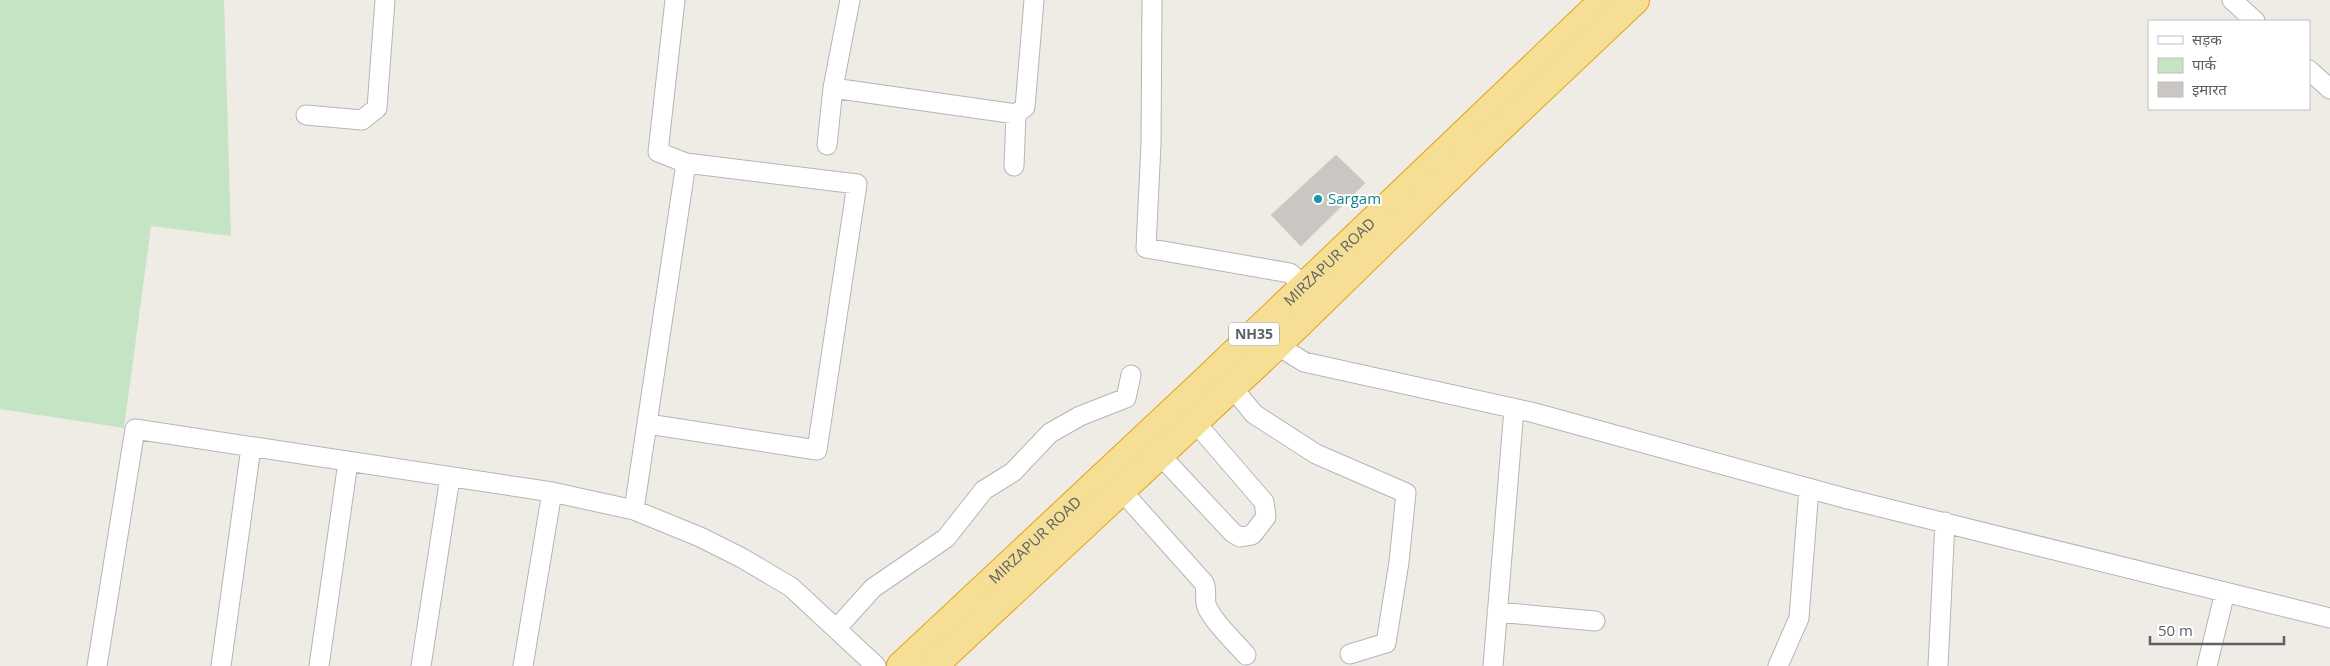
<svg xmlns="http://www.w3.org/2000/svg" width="2330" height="666" font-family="'Open Sans','Noto Sans Devanagari',sans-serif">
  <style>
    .green { fill: #c4e4c4 }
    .building { fill: #cac7c2; stroke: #d3cec4 }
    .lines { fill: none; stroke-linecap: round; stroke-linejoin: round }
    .minor-casing { stroke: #b3b5b9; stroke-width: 21 }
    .highway-casing { stroke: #e4a310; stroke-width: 30 }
    .minor { stroke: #fff; stroke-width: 19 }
    .highway { stroke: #f6de95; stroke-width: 28 }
    .culture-dot { fill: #0f9aa8; stroke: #fff; stroke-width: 2 }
    .labels { text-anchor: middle; stroke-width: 4; stroke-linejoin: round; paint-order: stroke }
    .shield { fill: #fff; stroke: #8e9093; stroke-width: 1 }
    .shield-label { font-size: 14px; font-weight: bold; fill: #5d6065 }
    .culture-label { font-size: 15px; fill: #0d838f; stroke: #fff; text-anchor: start }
    .street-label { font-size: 15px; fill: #5d6065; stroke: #fff }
  </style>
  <rect width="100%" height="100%" fill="#eeece5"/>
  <!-- green -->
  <path class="green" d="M0 0H224L231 236 151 226 124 428 0 409Z"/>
  <!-- building -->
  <path class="building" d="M1336 155 1365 183 1301 246 1271 215Z"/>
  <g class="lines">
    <defs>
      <path id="minor" d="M850 0 833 88 1016 114 1025 107 1034 0
        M1152 0 1151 144 1146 248 1290 273 1311 294
        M2232 0 2255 21
        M2309 70 2330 89
        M306 115 362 120 377 108 385 0
        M827 145 833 88
        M1014 166 1016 114
        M1277 345 1304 362 1531 412 1848 499 2330 618
        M1232 387 1254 414 1316 454 1406 493 1399 562 1386 643 1350 654
        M648 424 817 450 857 184 686 163 658 152 675 0
        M1160 455 1233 533 1240 537 1252 535 1266 517 1264 502 1195 422
        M1122 491 1204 583C1208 591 1203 601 1208 609 1216 625 1235 642 1246 655
        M634 510 686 163
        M1497 612 1595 621
        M836 629 873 588 946 538 984 490 1013 472 1050 433 1080 416 1126 398 1131 375
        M97 666 135 429 552 492 634 510 700 537 742 558 791 587 876 666
        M221 666 251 447
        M319 666 348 462
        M421 666 450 477
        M523 666 552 492
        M1493 666 1514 409
        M1778 666 1799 618 1809 488
        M1938 666 1945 522
        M2207 666 2225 592"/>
      <g id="highway">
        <path id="s1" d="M901 666 1200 386 1604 0"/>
        <path d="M933 666 1277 345 1483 144 1635 0"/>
      </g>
    </defs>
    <!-- minor casing -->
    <use href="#minor" class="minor-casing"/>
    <!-- highway casing -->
    <use href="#highway" class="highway-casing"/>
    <!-- minor -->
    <use href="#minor" class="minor"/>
    <!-- highway -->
    <use href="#highway" class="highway"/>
  </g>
  <!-- markers -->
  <circle class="culture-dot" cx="1318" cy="199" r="5"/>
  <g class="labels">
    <!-- shield labels -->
    <rect class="shield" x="1229" y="322.5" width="50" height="23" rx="4"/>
    <g class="shield-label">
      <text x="1254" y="339">NH35</text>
    </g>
    <!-- culture labels -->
    <g class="culture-label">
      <text x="1328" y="204">Sargam</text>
    </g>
    <!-- street labels -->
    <g class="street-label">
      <text dy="5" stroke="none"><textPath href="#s1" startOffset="589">MIRZAPUR ROAD</textPath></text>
      <text dy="5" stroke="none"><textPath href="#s1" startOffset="184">MIRZAPUR ROAD</textPath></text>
    </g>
  </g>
  <!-- legend -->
  <rect x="2148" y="20" width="162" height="90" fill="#ffffff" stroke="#bebfc1"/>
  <rect x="2158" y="36" width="25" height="8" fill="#ffffff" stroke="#bebfc1"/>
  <text x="2192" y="45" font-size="15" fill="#5d6065">सड़क</text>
  <rect x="2158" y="58" width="25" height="15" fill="#c4e4c4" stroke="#bebfc1"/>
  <text x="2192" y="70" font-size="15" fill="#5d6065">पार्क</text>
  <rect x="2158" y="82" width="25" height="15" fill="#cac7c2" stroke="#bebfc1"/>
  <text x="2192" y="95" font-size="15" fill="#5d6065">इमारत</text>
  <!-- scale -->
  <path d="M2150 636v8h134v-8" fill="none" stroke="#5d6065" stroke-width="2.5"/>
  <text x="2158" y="636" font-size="15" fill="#5d6065" stroke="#ffffff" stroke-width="4" paint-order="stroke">50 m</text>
</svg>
